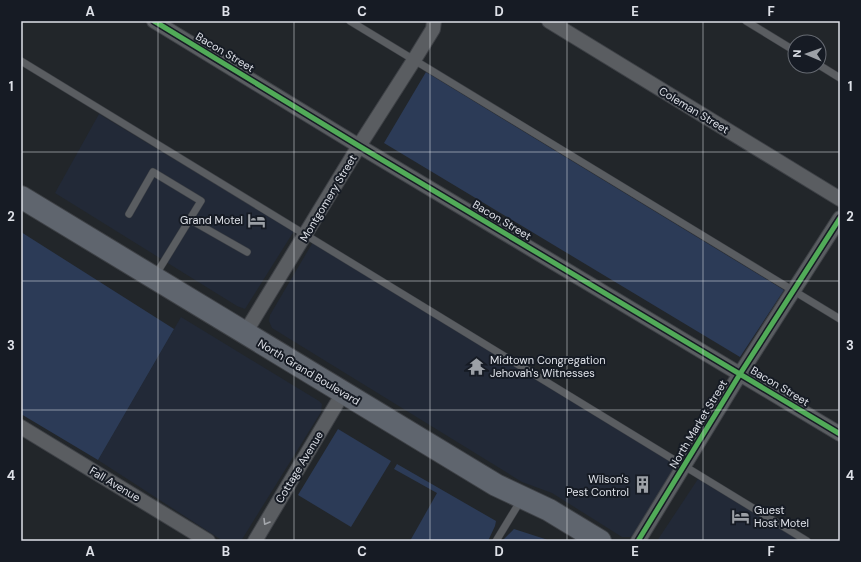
<svg xmlns="http://www.w3.org/2000/svg" width="861" height="562" font-family="'DM Sans',sans-serif">
  <style>
    .built { fill: #222937 }
    .green { fill: #2c3b57 }
    .lines { fill: none; stroke-linecap: round; stroke-linejoin: round }
    .service-casing { stroke: #3e4146; stroke-width: 8 }
    .minor-casing { stroke: #3e4146; stroke-width: 16 }
    .primary-casing { stroke: #3e4146; stroke-width: 24 }
    .service { stroke: #5a5d61; stroke-width: 7 }
    .minor { stroke: #5a5d61; stroke-width: 14 }
    .primary { stroke: #5f656e; stroke-width: 22 }
    .cycleway-casing { stroke: #161b24; stroke-width: 8 }
    .cycleway { stroke: #51ab58; stroke-width: 5 }
    .oneway { stroke: #a3a6ab }
    .grid { fill: none; stroke: #dee1e8; stroke-width: 1; stroke-opacity: 0.55 }
    .labels { text-anchor: middle; stroke-width: 4; stroke-linejoin: round; paint-order: stroke }
    .street-label { font-size: 11px; fill: #dee1e8; stroke: #161b24 }
    .poi-label { font-size: 11px; fill: #dee1e8; stroke: #161b24; text-anchor: end }
    .neatline { fill: none; stroke: #dee1e8; stroke-width: 1.5 }
    .grid-label { font-size: 13px; text-anchor: middle; font-weight: bold; fill: #dee1e8 }
  </style>
  <rect width="100%" height="100%" fill="#22262a"/>
  <!-- built -->
  <path class="built" d="M99 114 294 231 245 309 237 306 55 193Z
    M313 242 676 465 633 535 630 537H622L552 493 522 482 272 328 269 321 270 315Z
    M181 317 319 401 322 404 321 412 241 541H223L98 460Z
    M698 479 801 541H657Z"/>
  <!-- green -->
  <path class="green" d="M426 72 784 290 740 357 384 143Z
    M21 232 174 329 98 460 21 414Z
    M338 429 391 461 351 527 298 495Z
    M397 464 496 521 495 526 488 541H410L437 493 394 469Z
    M514 529 545 539 549 541H502Z"/>
  <g class="lines">
    <defs>
      <path id="service" d="M350 21 840 319
        M746 21 795 51
        M21 61 807 541
        M819 65 840 78
        M129 214 153 172 201 201 155 276
        M189 219 247 252
        M496 541 521 500"/>
      <path id="minor" d="M154 21 359 146 840 434
        M549 21 840 199
        M245 333 359 146 414 60 433 29 434 21
        M21 427 208 541
        M255 541 343 393
        M638 541 740 374 840 218"/>
      <path id="primary" d="M21 197 496 485 549 510 600 541"/>
    </defs>
    <!-- service casing -->
    <use href="#service" class="service-casing"/>
    <!-- minor casing -->
    <use href="#minor" class="minor-casing"/>
    <!-- primary casing -->
    <use href="#primary" class="primary-casing"/>
    <!-- service -->
    <use href="#service" class="service"/>
    <!-- minor -->
    <use href="#minor" class="minor"/>
    <!-- primary -->
    <use href="#primary" class="primary"/>
    <defs>
      <path id="cycleway" d="M154 21 359 146 840 434
        M638 541 740 374 840 218"/>
    </defs>
    <!-- cycleway casing -->
    <use href="#cycleway" class="cycleway-casing"/>
    <!-- cycleway -->
    <use href="#cycleway" class="cycleway"/>
  </g>
  <!-- one-way arrows -->
  <defs><path id="oneway-chevron" d="M-2-3.5L2.5 0L-2 3.5" fill="none" stroke-width="1.6" stroke-linecap="round" stroke-linejoin="round"/></defs>
  <use class="oneway" href="#oneway-chevron" transform="translate(266 522) rotate(121)"/>
  <!-- grid -->
  <path class="grid" d="M158 21V541M294 21V541M430 21V541M567 21V541M703 21V541M21 152H840M21 281H840M21 410H840"/>
  <!-- icons -->
  <defs>
    <symbol id="hotel-bare" viewBox="-9 -9 18 18"><path d="M-6-4.5h1.5V1H6V5H4.5V3h-9V5H-6ZM-4 0a1.8 1.8 0 1 1 3.6 0ZM.5 0V-2.5h3Q6-2.5 6 0Z" fill="#9ca0a6" stroke="#161b24" stroke-width="2.5" paint-order="stroke"/></symbol>
    <symbol id="temple-bare" viewBox="-9 -9 18 18"><path d="M0-6L5-2H3V0L6.5 2.5H4V6H1.5V3h-3V6H-4V2.5H-6.5L-3 0V-2H-5Z" fill="#9ca0a6" stroke="#161b24" stroke-width="2.5" paint-order="stroke"/></symbol>
    <symbol id="building-bare" viewBox="-9 -9 18 18"><path d="M-4-6H4V6H1V3H-1V6H-4ZM-2.5-4.3h1.7v1.8h-1.7ZM.8-4.3h1.7v1.8H.8ZM-2.5-1h1.7V.8h-1.7ZM.8-1h1.7V.8H.8Z" fill="#9ca0a6" stroke="#161b24" stroke-width="2.5" paint-order="stroke"/></symbol>
  </defs>
  <g fill-rule="evenodd">
    <use href="#hotel-bare" x="244" y="208" width="25" height="25"/>
    <use href="#temple-bare" x="464" y="354" width="25" height="25"/>
    <use href="#building-bare" x="630" y="472" width="25" height="25"/>
    <use href="#hotel-bare" x="728" y="504" width="25" height="25"/>
  </g>
  <g class="labels">
    <!-- street labels -->
    <g class="street-label">
      <text transform="translate(225 52) rotate(31)" y="4">Bacon Street</text>
      <text transform="translate(694 110) rotate(31)" y="4">Coleman Street</text>
      <text transform="translate(328 198) rotate(-59)" y="4">Montgomery Street</text>
      <text transform="translate(502 220) rotate(31)" y="4">Bacon Street</text>
      <text transform="translate(309 372) rotate(31)" y="4">North Grand Boulevard</text>
      <text transform="translate(780 386) rotate(31)" y="4">Bacon Street</text>
      <text transform="translate(698 424) rotate(-59)" y="4">North Market Street</text>
      <text transform="translate(299 467) rotate(-59)" y="4">Cottage Avenue</text>
      <text transform="translate(115 484) rotate(31)" y="4">Fall Avenue</text>
    </g>
    <!-- poi labels -->
    <g class="poi-label">
      <text x="243" y="224">Grand Motel</text>
      <text x="490" y="364" text-anchor="start">Midtown Congregation<tspan x="490" dy="13">Jehovah's Witnesses</tspan></text>
      <text x="629" y="483">Wilson's<tspan x="629" dy="13">Pest Control</tspan></text>
      <text x="754" y="514" text-anchor="start">Guest<tspan x="754" dy="13">Host Motel</tspan></text>
    </g>
  </g>
  <!-- border -->
  <rect width="861" height="562" fill="none" stroke="#161b24" stroke-width="44"/>
  <!-- north arrow -->
  <g transform="translate(807 54) rotate(272)"><circle r="19" fill="#161b24" stroke="#666a72"/>
  <path d="M0-3L7 15L0 10L-7 15Z" fill="#9ca0a6"/>
  <text y="-6" font-size="11" font-weight="bold" text-anchor="middle" fill="#dee1e8">N</text>
  </g>
  <rect x="22" y="22" width="817" height="518" class="neatline"/>
  <g class="grid-label">
    <text x="90" y="16">A</text>
    <text x="226" y="16">B</text>
    <text x="362" y="16">C</text>
    <text x="499" y="16">D</text>
    <text x="635" y="16">E</text>
    <text x="771" y="16">F</text>
    <text x="11" y="91">1</text>
    <text x="850" y="91">1</text>
    <text x="11" y="221">2</text>
    <text x="850" y="221">2</text>
    <text x="11" y="350">3</text>
    <text x="850" y="350">3</text>
    <text x="11" y="480">4</text>
    <text x="850" y="480">4</text>
    <text x="90" y="556">A</text>
    <text x="226" y="556">B</text>
    <text x="362" y="556">C</text>
    <text x="499" y="556">D</text>
    <text x="635" y="556">E</text>
    <text x="771" y="556">F</text>
  </g>
</svg>
